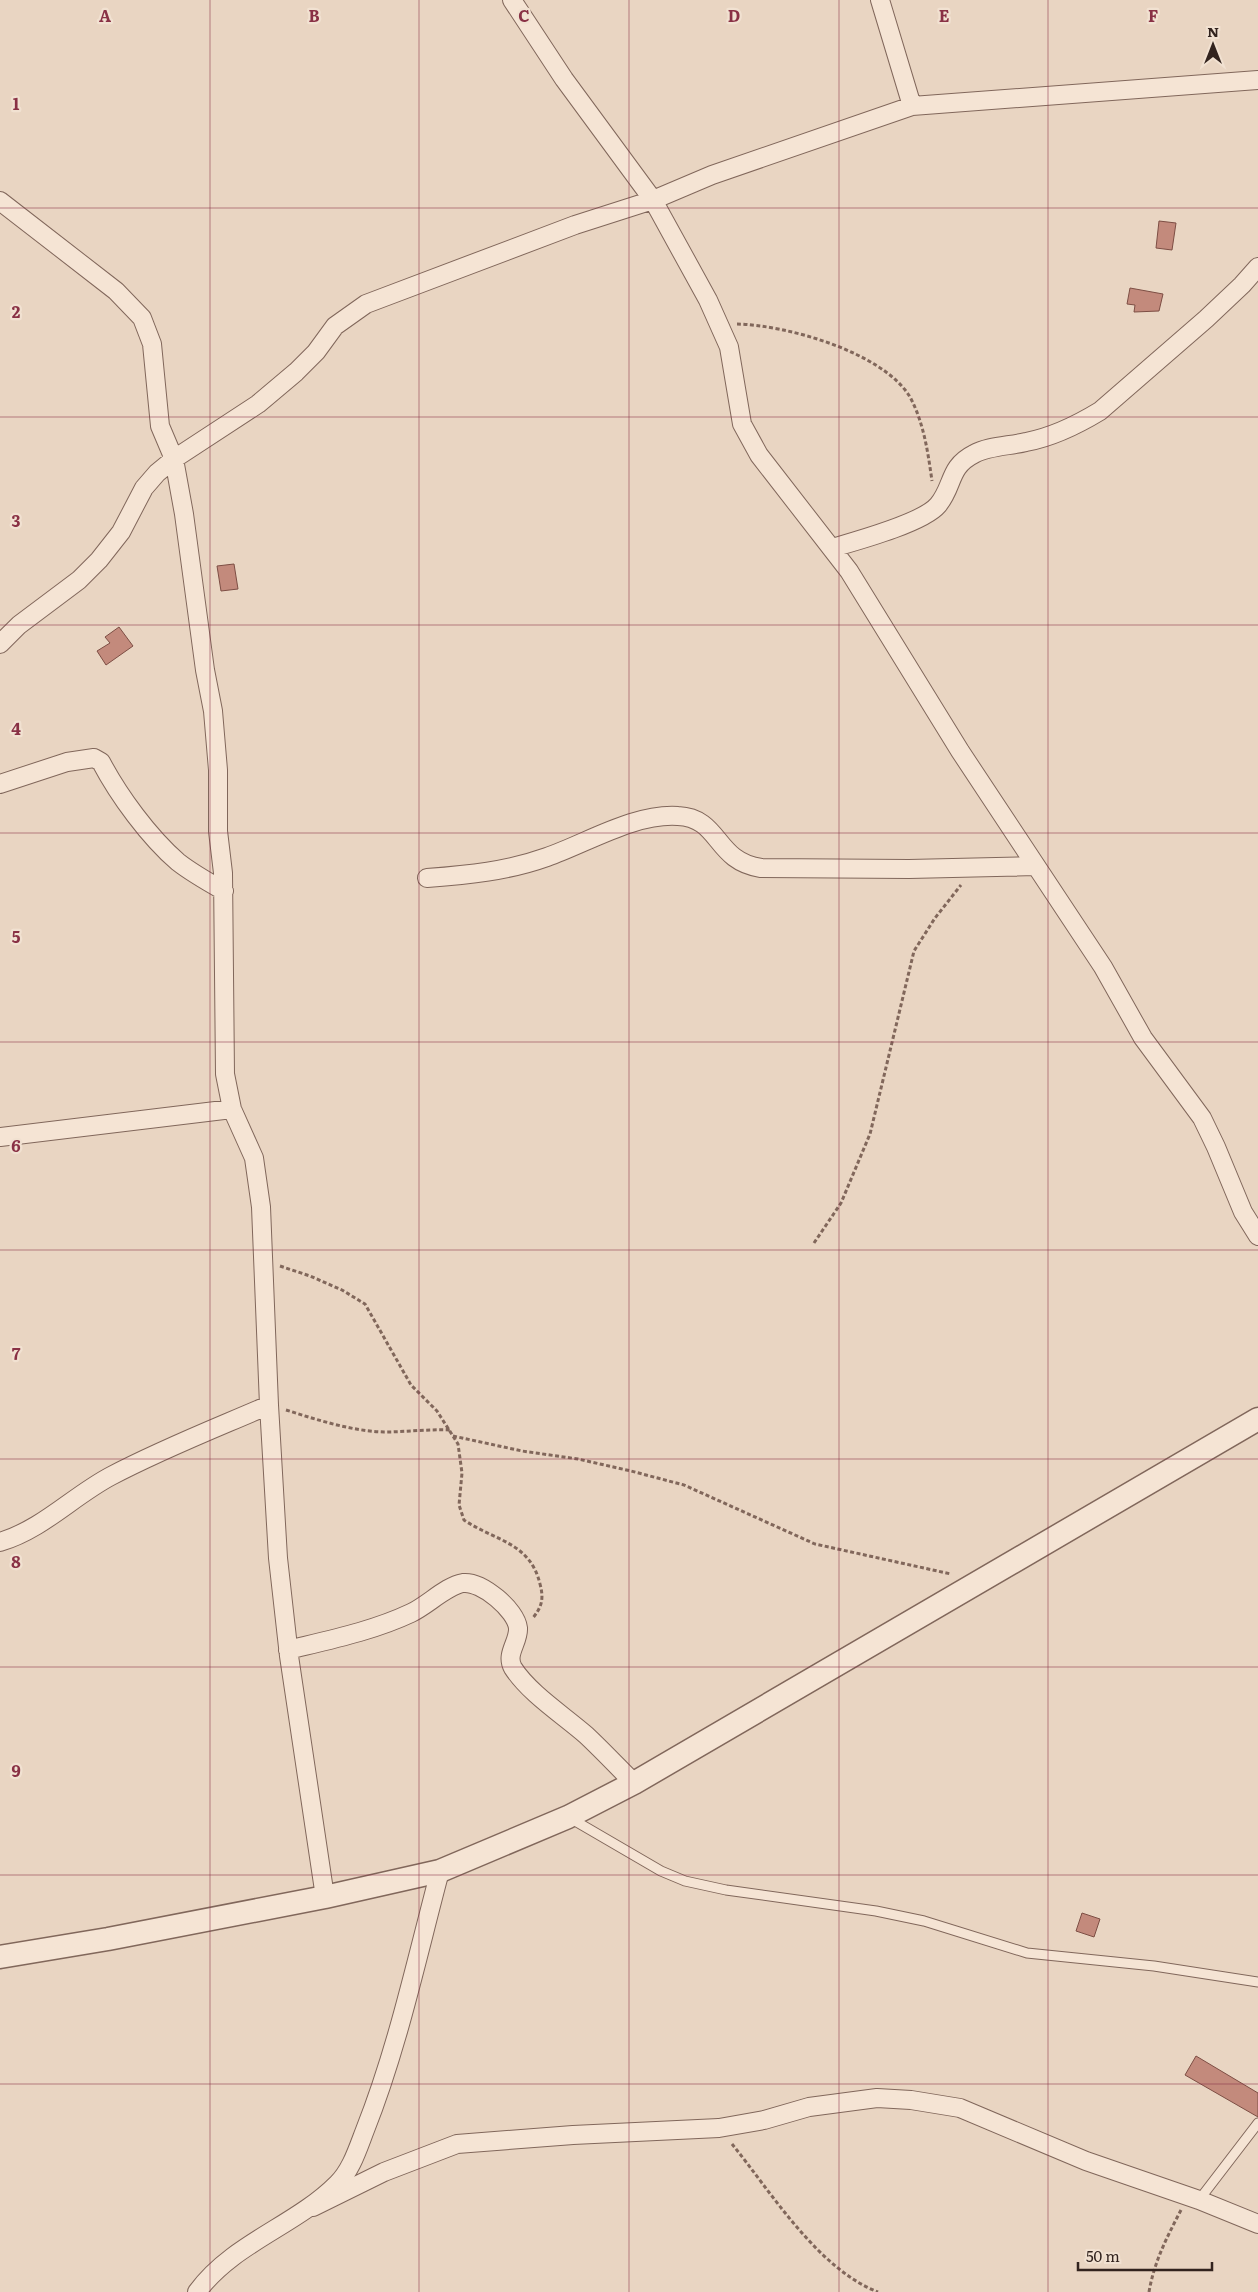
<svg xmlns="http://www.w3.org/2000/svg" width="1258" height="2292" font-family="Literata,serif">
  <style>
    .building { fill: #c38a7c; stroke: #7d4e44 }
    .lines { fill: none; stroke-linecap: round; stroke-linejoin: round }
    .service-casing { stroke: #81675b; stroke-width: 11 }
    .minor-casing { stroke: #81675b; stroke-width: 20 }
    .tertiary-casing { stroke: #81675b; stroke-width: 25 }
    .path { stroke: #81675b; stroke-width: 3; stroke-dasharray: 4 2.5; stroke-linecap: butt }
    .service { stroke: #f5e4d4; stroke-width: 9 }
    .minor { stroke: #f5e4d4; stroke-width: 18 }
    .tertiary { stroke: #f5e4d4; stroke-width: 22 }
    .grid { fill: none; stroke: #893145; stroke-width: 1; stroke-opacity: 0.55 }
    .grid-label { font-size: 16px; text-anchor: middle; font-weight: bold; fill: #893145; stroke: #f1e1d1; stroke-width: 4.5; stroke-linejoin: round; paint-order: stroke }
  </style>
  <rect width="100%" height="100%" fill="#e9d5c2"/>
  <!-- building -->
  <path class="building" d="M1159 221 1176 223 1172 250 1156 248Z
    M1130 288 1163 294 1159 311 1134 312 1135 305 1127 304Z
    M234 564 238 589 221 591 217 566Z
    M119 627 133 646 106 665 97 651 110 643 105 637Z
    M1082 1913 1100 1919 1094 1937 1076 1931Z
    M1196 2056 1258 2093V2117L1185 2075Z"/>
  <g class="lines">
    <defs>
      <path id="service" d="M570 1818 661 1871 685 1881 726 1890 876 1911 924 1921 1027 1953 1154 1966 1258 1982
        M1199 2200 1258 2123"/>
      <path id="minor" d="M512 0 564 79 653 200 708 300 729 347 742 424 759 455 849 571 960 751 1103 967 1143 1038 1202 1118 1216 1147 1243 1212 1258 1236
        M880 0 912 106
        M0 201 116 291 142 318 152 344 160 426 174 459 184 514 205 670 213 711 218 770V831L223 873 225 1074 232 1109 254 1158 261 1207 269 1405 278 1558 289 1656 325 1897
        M832 548C856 541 923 523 938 505 954 486 948 467 974 454 988 446 1010 446 1026 442 1053 437 1077 425 1100 411L1206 319 1242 285 1258 267
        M0 644 19 625 79 580 99 560 121 532 144 488 157 473 174 459 258 404 296 372 316 352 335 326 366 304 575 225 653 200 712 175 912 106 1258 80
        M0 784 67 762 94 758 101 762C119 796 149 837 178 862 192 873 208 882 224 891
        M427 878C468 875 508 871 547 857 587 843 635 813 678 816 721 818 714 861 761 868L909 869 1036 866
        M0 1137 232 1109
        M0 1542C43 1529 73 1496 111 1476 162 1449 216 1428 269 1405
        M288 1650C329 1640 373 1631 411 1613 428 1605 446 1586 463 1583 482 1581 516 1610 518 1628 519 1642 505 1654 513 1668 529 1693 563 1715 586 1735 602 1750 618 1767 634 1783
        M313 2207 384 2172 457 2144 573 2135 719 2128 764 2120 809 2107 877 2098 911 2100 960 2108 1086 2161 1199 2200 1258 2224
        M197 2292C233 2243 295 2226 337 2184 351 2171 358 2148 365 2130 398 2047 417 1957 440 1871"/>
      <path id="tertiary" d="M0 1957 108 1939 325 1897 440 1871 568 1817 634 1783 1258 1419"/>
    </defs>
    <!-- service casing -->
    <use href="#service" class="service-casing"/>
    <!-- minor casing -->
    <use href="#minor" class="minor-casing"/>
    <!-- tertiary casing -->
    <use href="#tertiary" class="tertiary-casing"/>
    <!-- path -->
    <path class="path" d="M737 324C786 325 883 352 910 397 924 423 928 453 932 481
      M814 1243 841 1203 870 1134 914 951 935 918 961 885
      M280 1266 310 1276 342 1290 365 1304 411 1385 437 1411 458 1444 462 1473 459 1505 464 1520C495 1541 530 1542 540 1584 544 1599 542 1607 532 1619
      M286 1410C318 1420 351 1431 384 1432 406 1432 428 1429 450 1430
      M453 1436 522 1451 578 1459 631 1471 684 1485 815 1544 951 1574
      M732 2144C771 2192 818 2269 878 2292
      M1149 2292C1154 2262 1167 2237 1181 2210"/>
    <!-- service -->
    <use href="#service" class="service"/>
    <!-- minor -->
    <use href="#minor" class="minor"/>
    <!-- tertiary -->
    <use href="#tertiary" class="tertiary"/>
  </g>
  <!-- grid -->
  <path class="grid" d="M210 0V2292M419 0V2292M629 0V2292M839 0V2292M1048 0V2292M0 208H1258M0 417H1258M0 625H1258M0 833H1258M0 1042H1258M0 1250H1258M0 1459H1258M0 1667H1258M0 1875H1258M0 2084H1258"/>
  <g class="grid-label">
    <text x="105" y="22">A</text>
    <text x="314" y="22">B</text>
    <text x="524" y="22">C</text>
    <text x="734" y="22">D</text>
    <text x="944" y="22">E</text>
    <text x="1153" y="22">F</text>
    <text x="16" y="110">1</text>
    <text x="16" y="318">2</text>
    <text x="16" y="527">3</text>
    <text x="16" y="735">4</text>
    <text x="16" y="943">5</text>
    <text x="16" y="1152">6</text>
    <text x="16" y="1360">7</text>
    <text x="16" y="1568">8</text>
    <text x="16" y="1777">9</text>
  </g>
  <!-- north arrow -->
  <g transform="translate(1213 45)" stroke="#f1e1d1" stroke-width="4" paint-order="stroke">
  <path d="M0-4L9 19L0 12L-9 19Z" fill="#32231e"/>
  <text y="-8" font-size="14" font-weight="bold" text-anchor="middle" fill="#32231e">N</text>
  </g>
  <!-- scale -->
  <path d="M1078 2262v8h134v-8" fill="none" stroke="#32231e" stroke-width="2.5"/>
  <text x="1086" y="2262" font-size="15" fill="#32231e" stroke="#f1e1d1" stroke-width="4" paint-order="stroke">50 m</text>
</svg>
